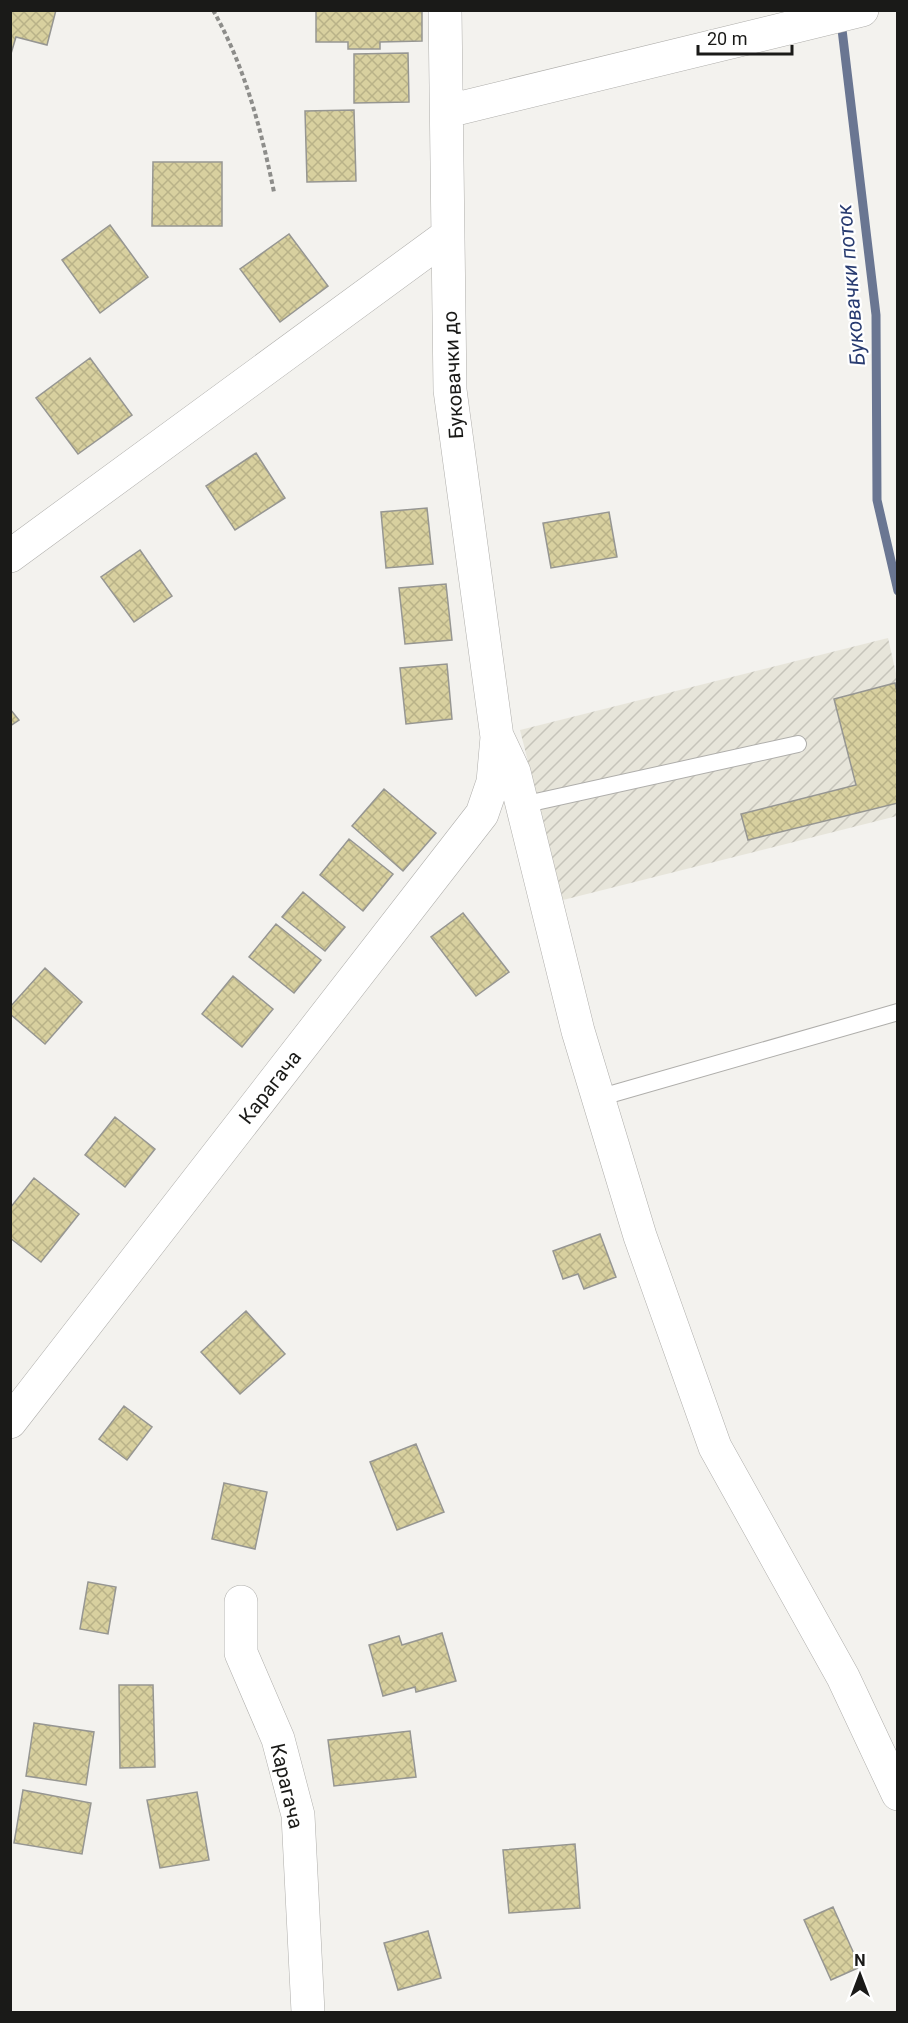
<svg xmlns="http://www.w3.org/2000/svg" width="908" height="2023" font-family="Roboto,sans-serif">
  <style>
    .industrial { fill: url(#industrial-furrows) }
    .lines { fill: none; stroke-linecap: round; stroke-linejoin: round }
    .stream { stroke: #6a7692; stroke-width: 9 }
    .building { fill: url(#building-cross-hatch); stroke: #969692; stroke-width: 1.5 }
    .service-casing { stroke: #afaeab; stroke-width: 18 }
    .minor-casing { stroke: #afaeab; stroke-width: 34 }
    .path { stroke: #8d8d8a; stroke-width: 4; stroke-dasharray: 4.5 3; stroke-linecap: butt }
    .service { stroke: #fff; stroke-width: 16 }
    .minor { stroke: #fff; stroke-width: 33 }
    .labels { text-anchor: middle; stroke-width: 4.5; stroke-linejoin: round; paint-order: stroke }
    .street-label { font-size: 20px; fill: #1a1a18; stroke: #fff }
    .water-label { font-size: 21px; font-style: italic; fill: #283b70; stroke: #fff }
  </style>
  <defs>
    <pattern id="industrial-furrows" width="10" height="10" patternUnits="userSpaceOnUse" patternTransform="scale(1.5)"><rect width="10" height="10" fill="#e7e5da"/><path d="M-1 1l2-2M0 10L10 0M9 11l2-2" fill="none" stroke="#c6c4ba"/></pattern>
    <pattern id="building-cross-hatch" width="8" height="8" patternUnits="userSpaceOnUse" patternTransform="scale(1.5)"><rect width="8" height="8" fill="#d8d09f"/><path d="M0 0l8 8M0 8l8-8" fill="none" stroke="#b9b288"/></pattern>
  </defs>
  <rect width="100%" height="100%" fill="#f3f2ee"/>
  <!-- industrial -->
  <path class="industrial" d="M888 638 897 678V816L563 900 520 730Z"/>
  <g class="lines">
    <!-- stream -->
    <path class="stream" d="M841 21 876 315 877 500 898 591"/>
  </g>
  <!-- building -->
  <path class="building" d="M10 10H56L47 45 16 37 10 57Z
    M316 10H422V41L380 42V49H348V42H316Z
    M408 53 409 102 354 103V54Z
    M354 110 356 181 307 182 305 111Z
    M153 162H222V226H152Z
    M110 225 148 277 100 313 62 260Z
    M289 234 328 286 280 322 240 269Z
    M90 358 132 415 78 454 36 398Z
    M256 453 285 498 235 530 206 486Z
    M427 508 433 564 386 568 381 512Z
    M609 512 617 557 551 568 543 523Z
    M140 550 172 596 134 622 101 577Z
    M446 584 452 640 405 644 399 588Z
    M447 664 452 719 406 724 400 668Z
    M895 683 898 695V803L748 840 741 814 856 785 834 699Z
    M10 709 19 720 10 726Z
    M384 789 436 833 403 871 352 826Z
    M349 839 393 874 363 911 320 875Z
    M303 892 345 927 325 951 282 917Z
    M463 913 509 972 476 996 431 937Z
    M276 924 321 960 294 993 249 957Z
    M45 968 82 1002 45 1044 10 1014V1007Z
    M233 976 273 1009 242 1047 202 1014Z
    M115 1117 155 1149 125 1187 85 1155Z
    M34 1178 79 1214 41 1262 10 1238V1208Z
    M600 1234 616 1277 584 1289 578 1274 563 1279 553 1251Z
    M246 1311 285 1354 240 1394 201 1352Z
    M124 1406 152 1427 127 1460 99 1439Z
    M416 1444 444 1512 397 1530 370 1462Z
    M224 1483 267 1492 255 1549 212 1539Z
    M88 1582 116 1587 108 1634 80 1629Z
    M442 1633 456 1681 416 1692 415 1687 383 1696 369 1645 399 1636 402 1645Z
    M119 1685H153L155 1767 120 1768Z
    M34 1723 94 1732 86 1785 26 1776Z
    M410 1731 416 1777 334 1786 328 1740Z
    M23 1790 91 1803 82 1854 14 1843Z
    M197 1792 209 1860 160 1868 147 1800Z
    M575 1844 580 1908 509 1913 503 1850Z
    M833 1907 860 1967 831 1980 804 1920Z
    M428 1931 441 1978 398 1990 384 1943Z"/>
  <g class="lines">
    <defs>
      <path id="service" d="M522 805 798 744
        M598 1098 898 1012"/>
      <path id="minor" d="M448 111 862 10
        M10 556 448 235
        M498 738 514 772 578 1031 640 1236 715 1447 843 1677 898 1794
        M10 1422 482 814 493 782 497 737 450 390 445 10
        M241 1602V1653L278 1739 298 1815 308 2012"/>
    </defs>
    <!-- service casing -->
    <use href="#service" class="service-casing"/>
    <!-- minor casing -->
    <use href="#minor" class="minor-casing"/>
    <!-- path -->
    <path class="path" d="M213 10C245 67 261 129 274 192"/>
    <!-- service -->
    <use href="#service" class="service"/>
    <!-- minor -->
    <use href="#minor" class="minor"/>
  </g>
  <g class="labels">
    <!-- street labels -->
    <g class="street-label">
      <text transform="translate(453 375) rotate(-93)" y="7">Буковачки до</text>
      <text transform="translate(270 1087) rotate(-52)" y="7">Карагача</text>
      <text transform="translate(287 1786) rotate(77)" y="7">Карагача</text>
    </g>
    <!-- water labels -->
    <g class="water-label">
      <text transform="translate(851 285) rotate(-95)" y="7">Буковачки поток</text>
    </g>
  </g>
  <!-- border -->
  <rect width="908" height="2023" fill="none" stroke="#1a1a18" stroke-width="24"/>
  <!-- north arrow -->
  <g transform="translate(860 1975)" stroke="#ffffff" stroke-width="4.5" paint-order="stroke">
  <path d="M0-4.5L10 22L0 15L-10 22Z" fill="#1a1a18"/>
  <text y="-9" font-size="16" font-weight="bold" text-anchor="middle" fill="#1a1a18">N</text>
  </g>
  <!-- scale -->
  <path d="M698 45v9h94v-9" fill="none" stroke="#1a1a18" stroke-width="3"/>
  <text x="707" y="45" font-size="18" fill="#1a1a18" stroke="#ffffff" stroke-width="4.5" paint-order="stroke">20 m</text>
</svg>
